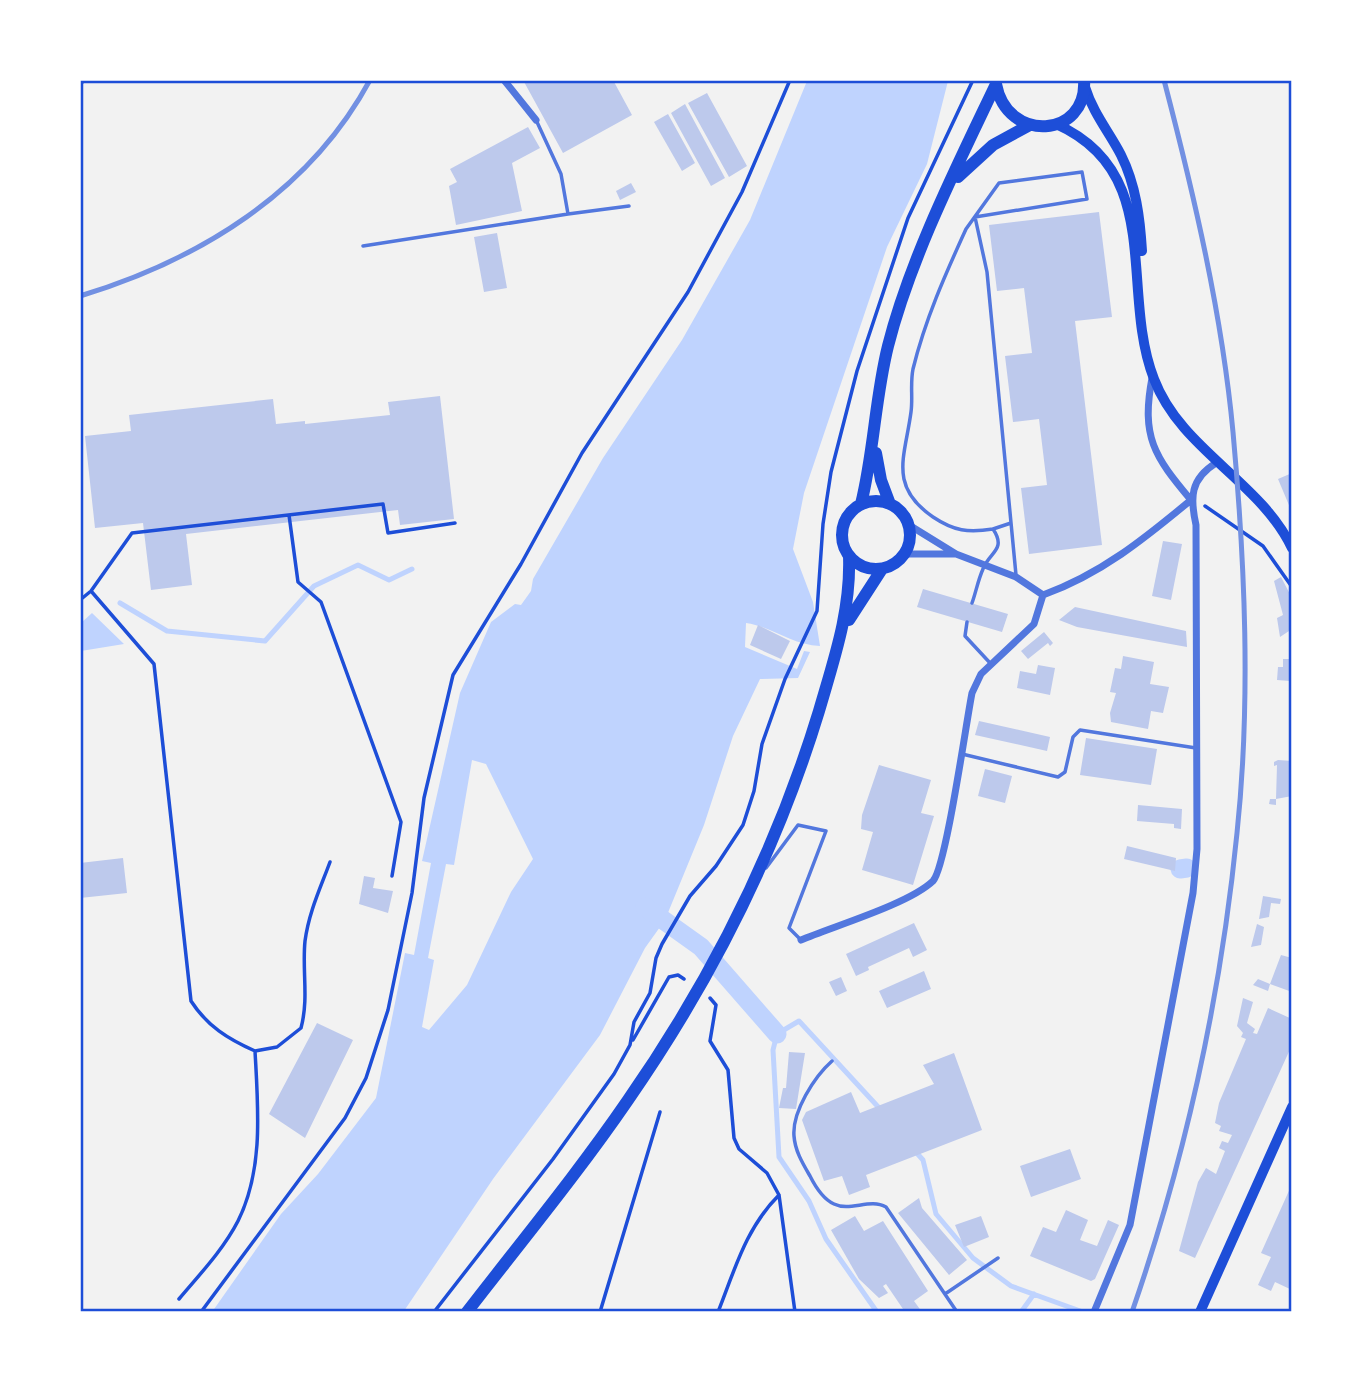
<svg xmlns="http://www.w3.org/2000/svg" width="1372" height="1392" font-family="'DM Sans',sans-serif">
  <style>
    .water { fill: #bfd3fe; fill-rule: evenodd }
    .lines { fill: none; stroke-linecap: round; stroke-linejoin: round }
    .stream { stroke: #bfd3fe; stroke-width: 5 }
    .canal { stroke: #bfd3fe; stroke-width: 19 }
    .building { fill: #bdc9ec }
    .path { stroke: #1d4ed8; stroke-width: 3.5 }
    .service { stroke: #5277de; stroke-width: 3.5 }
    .minor { stroke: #5277de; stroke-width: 7 }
    .secondary { stroke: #1d4ed8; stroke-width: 10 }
    .primary { stroke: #1d4ed8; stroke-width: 12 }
    .rail { stroke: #7290e2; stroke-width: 5 }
    .neatline { fill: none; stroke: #1d4ed8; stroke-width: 2.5 }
  </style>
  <rect width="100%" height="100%" fill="#f2f2f2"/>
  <!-- water -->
  <path class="water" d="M807 81H948L927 164 887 247 804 493 793 549 813 602 820 646C792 645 773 627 746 623L745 647 797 669 804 651 810 652 798 678 760 679 733 736 704 825 665 920 645 948 600 1035 493 1179 404 1311 212 1312 281 1214 318 1174 376 1098 405 953 414 955 431 863 422 861 460 693 491 622 515 604 521 605 531 591 533 579 603 458 682 340 750 220ZM472 760 486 764 533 859 511 892 467 985 429 1030 422 1027 434 960 428 958 446 864 454 865Z
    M92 613 124 644 81 651V623Z"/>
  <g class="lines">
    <!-- stream -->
    <path class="stream" d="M120 603 167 631 265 641 314 586 358 565 389 580 412 569
      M914 1150 923 1160 936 1214 973 1258 1011 1286 1083 1312
      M877 1312 826 1239 809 1201 779 1157 773 1050 777 1034 799 1021 881 1110
      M1021 1312 1034 1294"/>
    <!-- canal -->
    <path class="canal" d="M1180 869 1187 868
      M645 907 701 947 777 1034"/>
  </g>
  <!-- building -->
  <path class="building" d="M523 80H613L632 115 563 153Z
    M707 93 747 166 729 177 688 103Z
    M685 104 725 178 711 186 671 113Z
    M668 114 695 163 682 171 654 122Z
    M528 127 540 148 512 163 522 211 456 225 449 186 457 182 450 169Z
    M631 183 636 192 620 200 616 191Z
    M1099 212 1112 317 1075 321 1102 545 1029 554 1021 488 1047 485 1039 419 1013 422 1005 356 1032 353 1024 288 997 291 989 225Z
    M497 233 507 288 484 292 474 237Z
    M440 396 454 519 400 525 398 510 186 534 192 585 151 590 143 523 95 528 85 436 131 431 129 415 273 399 276 424 305 421V424L390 415 388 402Z
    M1292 473V510H1291L1278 479Z
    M1163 541 1182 544 1171 600 1152 596Z
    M1281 577 1292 598V629L1280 637 1277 618 1283 615 1274 581Z
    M923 589 1008 614 1002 632 917 607Z
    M1075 607 1186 631 1187 647 1077 627 1059 620Z
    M758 625 790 641 781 659 750 645Z
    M1044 632 1053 643 1050 646 1048 643 1028 659 1021 651Z
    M1123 656 1154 662 1150 684 1169 687 1163 713 1151 711 1148 729 1111 722 1110 713 1116 693 1110 692 1115 668 1121 669Z
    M1283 659H1292L1290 681 1277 680 1278 667H1283Z
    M1038 665 1055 668 1050 695 1017 688 1020 671 1036 674Z
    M979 721 1050 737 1047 751 975 735Z
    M1086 738 1157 749 1151 785 1080 775Z
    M1278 760 1292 761V796L1276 799V805L1269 804 1270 799H1276L1277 765 1274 766V762Z
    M879 765 931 780 921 813 934 816 913 885 862 870 873 832 861 829 862 815Z
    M985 769 1012 776 1005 803 978 796Z
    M1138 805 1182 809 1181 829 1174 828V824L1137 821Z
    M1127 846 1176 858 1175 871 1124 859Z
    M123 858 127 893 80 898V863Z
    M364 876 375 878 373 888 393 891 388 913 359 904Z
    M1263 896 1281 899 1280 904 1271 903 1269 917 1259 919Z
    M914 923 927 950 913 957 909 948 868 967 869 970 856 976 846 954Z
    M1257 924 1264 927 1261 945 1251 947Z
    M1281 955 1292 958V992L1270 984 1268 991 1253 985 1258 979 1270 984Z
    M924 971 931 989 887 1008 879 991Z
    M841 977 847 991 836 996 829 982Z
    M1243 998 1253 1002 1247 1023 1255 1029 1253 1033 1257 1034 1268 1008 1292 1019V1045L1195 1258 1179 1251 1198 1182 1206 1168 1216 1174 1225 1151 1219 1148 1222 1141 1228 1143 1232 1135 1219 1131 1221 1126 1215 1123 1219 1103 1246 1039 1241 1037 1243 1033 1237 1026Z
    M317 1023 353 1040 305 1138 269 1114Z
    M789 1052 805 1053 796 1109 779 1108 783 1088H786Z
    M954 1053 982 1130 866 1175 870 1187 849 1195 842 1176 824 1181 802 1120 806 1112 851 1092 860 1113 934 1084 923 1065Z
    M1070 1149 1081 1179 1031 1197 1020 1166Z
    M1292 1184V1290L1275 1282 1271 1291 1258 1285 1271 1257 1261 1253Z
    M919 1198 922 1208 967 1260 949 1275 898 1213Z
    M1066 1210 1088 1220 1080 1240 1097 1246 1108 1220 1119 1225 1095 1279 1091 1281 1030 1256 1043 1227 1056 1232Z
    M855 1216 864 1231 883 1221 928 1291 914 1301 922 1312 903 1309 886 1284 883 1286 888 1293 879 1298 859 1279 831 1230Z
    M981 1216 989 1237 964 1247 955 1225Z"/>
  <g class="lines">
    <!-- path -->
    <path class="path" d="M1205 506 1263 546 1292 587
      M289 515 298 582 321 602 401 822 392 876
      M91 591 154 664 191 1001C207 1026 228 1039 255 1051 258 1107 264 1169 238 1221 223 1250 200 1274 179 1299
      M80 600 91 591 132 533 383 504 388 533 455 523
      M710 998 716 1005 710 1041 728 1070 734 1138 739 1149 767 1173 779 1195 795 1312
      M633 1040 669 977 678 975 684 979
      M255 1051 277 1047 301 1028C309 998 302 971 305 941 309 912 320 889 330 862
      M201 1312 345 1118 366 1078 388 1010 412 893 424 798 453 675 521 564 582 453 688 292 742 192 790 80
      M434 1312 553 1159 614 1074 630 1045 634 1022 650 993 656 958 662 944 690 896 716 866 743 825 754 791 762 744 785 679 817 611 823 524 831 472 857 371 908 218 973 80
      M600 1312 660 1112
      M718 1312C735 1269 746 1228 779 1195"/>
    <!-- service -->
    <path class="service" d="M568 214 629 206
      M363 246 568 214 561 174 537 122
      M993 529 1011 523
      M972 603C976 592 978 580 983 569 989 552 1007 550 993 529 968 533 954 531 933 517 888 486 905 457 911 412 913 398 910 384 913 369 925 320 945 275 966 229L999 183 1082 172 1087 199 975 217 987 272 1016 575
      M967 622 965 636 991 664
      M962 754 1058 777 1065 772 1073 737 1080 730 1196 748
      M766 868 798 825 826 831 789 928 800 939
      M832 1061C814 1077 792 1112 794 1136 795 1151 803 1164 810 1176 815 1186 823 1199 834 1204 850 1212 870 1198 886 1207L957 1312
      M945 1294 998 1258"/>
    <!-- minor -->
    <path class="minor" d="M504 80 536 120
      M80 82 82 80
      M1152 378C1141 437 1154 456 1191 500
      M909 525 956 554 1016 577 1043 595C1101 574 1144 539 1191 500
      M904 554H955
      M801 940C834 926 909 904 933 881 946 867 966 723 972 693L981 674 1034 624 1043 595
      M1094 1312 1130 1225 1193 893 1197 849 1196 525C1190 498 1190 479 1216 463"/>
    <!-- secondary -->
    <path class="secondary" d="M1085 87C1093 113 1109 132 1121 155 1136 185 1140 218 1142 251
      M1056 124C1166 173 1119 289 1154 379 1181 450 1260 481 1292 548
      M1200 1312 1292 1107"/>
    <!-- primary -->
    <path class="primary" d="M996 84C1007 144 1088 138 1084 80
      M958 177 993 145 1028 126
      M876 453 881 480 890 504
      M842 535a34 34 0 1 1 68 0a34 34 0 1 1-68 0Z
      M861 504C874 452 875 398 888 346 910 259 957 166 996 84
      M849 620 882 569
      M467 1312C521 1242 578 1173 628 1100 710 982 777 849 819 711 834 659 851 611 849 556"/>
    <!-- rail -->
    <path class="rail" d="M80 296C199 260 309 193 370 80
      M1132 1312C1185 1159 1221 994 1237 833 1251 701 1245 564 1233 432 1222 314 1194 195 1164 80"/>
  </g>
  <!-- border -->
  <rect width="1372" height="1392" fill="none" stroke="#ffffff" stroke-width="164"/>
  <rect x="82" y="82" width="1208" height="1228" class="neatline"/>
</svg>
